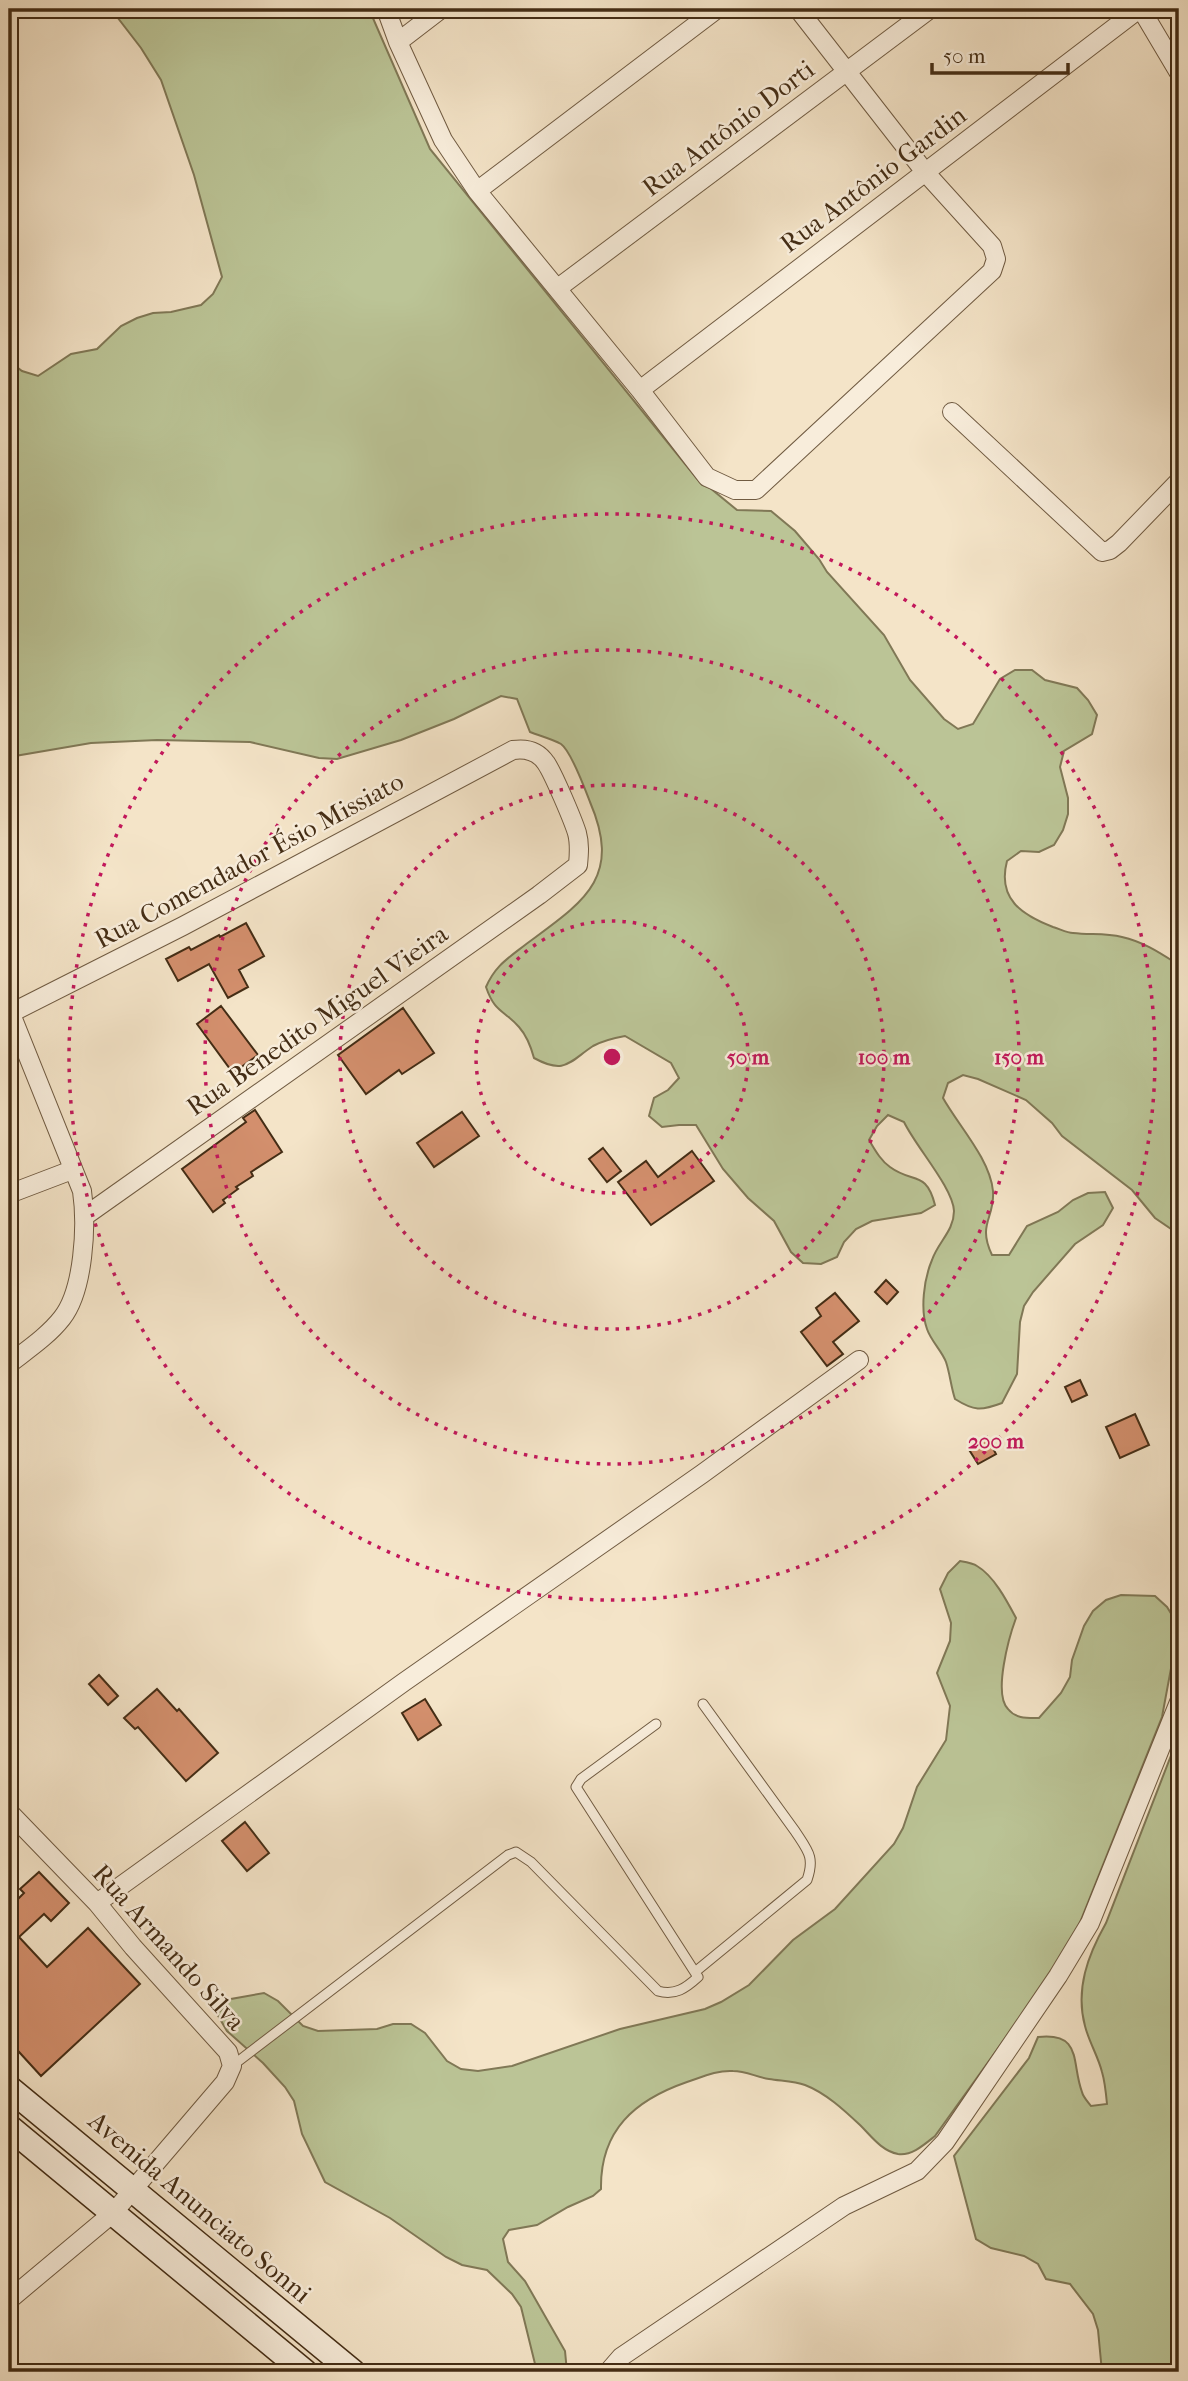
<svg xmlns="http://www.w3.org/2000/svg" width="1188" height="2381" font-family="'IM FELL French Canon',serif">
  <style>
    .green { fill: #bbc496; stroke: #807856; stroke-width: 2 }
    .building { fill: #d38f6d; stroke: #442d15; stroke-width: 2 }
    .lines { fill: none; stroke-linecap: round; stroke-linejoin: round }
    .lane-casing { stroke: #705b42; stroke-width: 11 }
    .street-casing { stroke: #705b42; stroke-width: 20 }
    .secondary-casing { stroke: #442d15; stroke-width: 27 }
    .lane { stroke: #f8eddb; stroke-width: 9 }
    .street { stroke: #f8eddb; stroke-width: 18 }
    .secondary { stroke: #f8eddb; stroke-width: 24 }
    .ring { fill: none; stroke: #c2185b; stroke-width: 3.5; stroke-dasharray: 3.5 7 }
    .labels { text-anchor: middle; stroke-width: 5; stroke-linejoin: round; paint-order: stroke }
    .street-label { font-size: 26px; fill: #442d15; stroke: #f8eddb }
    .centre { fill: #c2185b; stroke: #f8eddb; stroke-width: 3.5 }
    .ring-label { font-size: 21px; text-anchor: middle; font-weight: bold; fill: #c2185b; stroke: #f8eddb; stroke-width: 5; stroke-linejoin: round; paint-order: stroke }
  </style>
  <rect width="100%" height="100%" fill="#f4e4c8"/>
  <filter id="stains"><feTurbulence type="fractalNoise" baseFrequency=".00286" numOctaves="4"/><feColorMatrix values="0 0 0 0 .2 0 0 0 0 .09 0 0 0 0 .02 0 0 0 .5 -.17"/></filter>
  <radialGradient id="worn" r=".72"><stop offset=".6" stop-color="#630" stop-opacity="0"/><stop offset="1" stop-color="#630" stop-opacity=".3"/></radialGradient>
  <!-- green -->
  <path class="green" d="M111 9H369L430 149 702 485 710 488 737 510 771 511 795 531 819 559 827 572 884 635 910 680 944 719 958 729 973 724 1000 679 1015 670H1032L1045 680 1077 688 1088 700 1097 715 1092 734 1064 751 1060 767 1068 798V814L1063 830 1054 845 1039 852 1021 851 1007 861C997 899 1022 915 1053 927 1060 929 1067 933 1073 933 1090 935 1105 933 1122 937 1144 942 1160 953 1179 965V1240L1171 1229 1155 1218 1132 1190 1062 1136 1052 1123 1026 1100 978 1079 963 1075 948 1083 943 1098C958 1125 990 1159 993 1191 995 1219 977 1223 992 1255H1009L1027 1226 1058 1212 1073 1200 1088 1193 1105 1192 1113 1208 1103 1225 1075 1244 1033 1292 1024 1306 1020 1322 1017 1374 1002 1403C981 1411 974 1411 955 1399 951 1387 950 1374 946 1362 942 1351 931 1341 927 1329 920 1309 924 1279 932 1260 938 1242 954 1231 954 1211 953 1188 916 1147 904 1122L888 1115 877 1126 869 1140C875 1150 881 1161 890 1167 913 1184 926 1170 935 1205L921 1213 872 1221 856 1229 844 1242 837 1257 821 1264 803 1263 791 1252 774 1221 748 1198 723 1169 696 1125H679L662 1127 649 1116 654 1098 668 1090 679 1078 671 1063 625 1036C614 1038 604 1040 593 1046 569 1062 565 1075 534 1058 531 1047 527 1036 519 1027 503 1009 495 1013 486 987 495 966 507 959 525 945 583 902 623 879 590 802 585 789 571 751 561 744 552 739 540 736 530 732L517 699 501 696 454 719 401 740 337 759 319 758 250 742 157 740 91 743 9 757V642L14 636 9 598V361L22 371 38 376 71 354 97 349 121 326 137 318 153 313 171 312 201 305 213 294 222 277 194 175 161 80 141 48Z
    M960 1561C966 1562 973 1563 977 1566 994 1576 1007 1601 1016 1618 1009 1637 993 1694 1008 1709 1016 1719 1027 1718 1039 1718L1061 1693 1070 1677 1072 1660 1084 1626 1093 1611 1106 1600 1121 1595 1155 1596 1167 1607 1175 1620 1177 1636 1162 1717 1075 1935 1043 1986 935 2136C925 2144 912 2156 898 2154 882 2151 872 2137 861 2126 845 2111 826 2093 805 2085 794 2081 781 2081 769 2079 756 2077 746 2071 733 2071 717 2070 702 2077 687 2082 635 2100 600 2130 601 2189L593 2196 568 2207 537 2225 509 2230 503 2239 508 2262 525 2281 565 2351 567 2372H537L521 2307 512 2294 487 2270 462 2265 446 2257 390 2218 325 2182 302 2134 294 2101 285 2087 263 2063 227 2031 217 2014 231 1999 264 1993 278 2001 303 2026 318 2031 377 2029 393 2024H411L425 2033 447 2061 461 2069 478 2071 512 2066 620 2029 705 2009 721 2002 749 1985 793 1940 835 1909 894 1844 903 1828 917 1787 946 1740 950 1706 937 1673 950 1641 951 1623 940 1589 948 1573Z
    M1179 1735V2372H1102L1098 2330 1093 2314 1070 2284 1046 2279 1038 2264 1024 2256 991 2248 976 2239 954 2156 1029 2058 1038 2037C1083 2032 1071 2063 1082 2092 1083 2097 1088 2102 1091 2106L1107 2104C1106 2093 1105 2082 1102 2072 1098 2056 1089 2042 1085 2026 1075 1989 1088 1955 1106 1923Z"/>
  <!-- building -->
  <path class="building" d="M246 923 264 956 239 970 248 987 228 998 209 964 178 981 166 959 189 947 191 950 219 935 220 937Z
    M221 1006 258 1055 233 1073 197 1024Z
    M403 1008 434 1053 402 1074 399 1070 366 1094 338 1055Z
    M255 1110 282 1152 251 1172 253 1176 236 1187 238 1189 223 1200 225 1203 213 1212 182 1169 246 1122 243 1118Z
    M462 1112 479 1136 434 1167 417 1143Z
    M603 1148 621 1171 607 1182 589 1159Z
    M692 1151 714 1181 651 1225 618 1182 646 1161 658 1177Z
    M886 1280 898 1292 887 1304 875 1292Z
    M835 1293 859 1321 833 1342 843 1354 827 1366 801 1332 821 1316 816 1308Z
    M1080 1380 1087 1395 1072 1402 1065 1387Z
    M1135 1414 1149 1445 1120 1458 1106 1427Z
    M987 1437 996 1454 978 1464 968 1448Z
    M99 1675 118 1696 108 1705 89 1684Z
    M157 1689 177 1711 179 1709 218 1753 186 1781 138 1727 135 1729 124 1718Z
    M425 1699 441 1725 418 1740 402 1713Z
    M245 1822 269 1853 247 1871 222 1841Z
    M39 1872 69 1903 51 1921 44 1914 19 1937 47 1967 88 1928 140 1984 41 2076 9 2041V1908L24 1893 20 1889Z"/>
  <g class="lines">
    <defs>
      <path id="lane" d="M695 1972 807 1880C815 1857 808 1851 795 1831L703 1704
        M232 2066 508 1855 516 1852 531 1862 658 1991C675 1996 686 1988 698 1977L576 1787 581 1779 656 1724"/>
      <path id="street" d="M386 9 398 42 443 140 477 191 640 390 707 477 735 490H756L992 271 996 259 992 246 925 172 798 9
        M1141 9 1179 73
        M398 42 441 9
        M477 191 717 9
        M558 288 930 9
        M640 390 1139 9
        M952 412 1102 552 1110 550 1119 543 1179 481
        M9 1009 82 1191C87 1225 84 1290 62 1318 48 1336 27 1350 9 1364
        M9 1014 183 926 513 750C526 748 538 751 546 763 553 773 573 820 577 833 580 844 579 854 578 865L539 895 85 1216
        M9 1194 72 1170
        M9 1812 97 1903 133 1947 228 2052 232 2066 225 2082 113 2213 9 2300
        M97 1903 404 1682 702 1474 859 1360
        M608 2372 621 2357 844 2206 917 2171 945 2142 1058 1976 1090 1923 1179 1702"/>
      <path id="secondary" d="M9 2088 353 2372
        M9 2127 305 2372"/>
    </defs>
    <!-- lane casing -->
    <use href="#lane" class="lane-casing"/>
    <!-- street casing -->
    <use href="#street" class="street-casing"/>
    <!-- secondary casing -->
    <use href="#secondary" class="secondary-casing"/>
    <!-- lane -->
    <use href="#lane" class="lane"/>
    <!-- street -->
    <use href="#street" class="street"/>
    <!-- secondary -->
    <use href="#secondary" class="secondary"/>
  </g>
  <!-- distance rings -->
  <g class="ring">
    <circle cx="612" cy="1057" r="136"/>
    <circle cx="612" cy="1057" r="272"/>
    <circle cx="612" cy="1057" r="407"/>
    <circle cx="612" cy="1057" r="543"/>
  </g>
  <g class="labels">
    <!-- street labels -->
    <g class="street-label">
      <text transform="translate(728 128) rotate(-37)" y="9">Rua Antônio Dorti</text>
      <text transform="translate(873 179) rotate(-37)" y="9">Rua Antônio Gardin</text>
      <text transform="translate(249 860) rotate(-28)" y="9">Rua Comendador Ésio Missiato</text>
      <text transform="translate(317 1020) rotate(-35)" y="9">Rua Benedito Miguel Vieira</text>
      <text transform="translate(169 1947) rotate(48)" y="9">Rua Armando Silva</text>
      <text transform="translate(200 2207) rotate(40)" y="9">Avenida Anunciato Sonni</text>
    </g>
  </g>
  <circle cx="612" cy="1057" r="10" class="centre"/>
  <g class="ring-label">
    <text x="748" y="1064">50 m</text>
    <text x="884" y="1064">100 m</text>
    <text x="1019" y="1064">150 m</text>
    <text x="996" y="1448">200 m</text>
  </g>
  <!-- margin -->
  <rect width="1188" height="2381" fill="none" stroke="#f4e4c8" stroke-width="35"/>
  <rect x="10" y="10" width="1167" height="2360" fill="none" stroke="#442d15" stroke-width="3.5"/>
  <rect x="18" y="18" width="1153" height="2346" fill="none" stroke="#442d15" stroke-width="2"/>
  <!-- scale -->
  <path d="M932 63v10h136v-10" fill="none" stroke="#442d15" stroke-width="3.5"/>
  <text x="943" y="63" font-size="21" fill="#442d15" stroke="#f8eddb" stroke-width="5" paint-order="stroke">50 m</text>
  <rect width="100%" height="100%" filter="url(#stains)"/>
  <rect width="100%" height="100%" fill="url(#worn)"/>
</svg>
